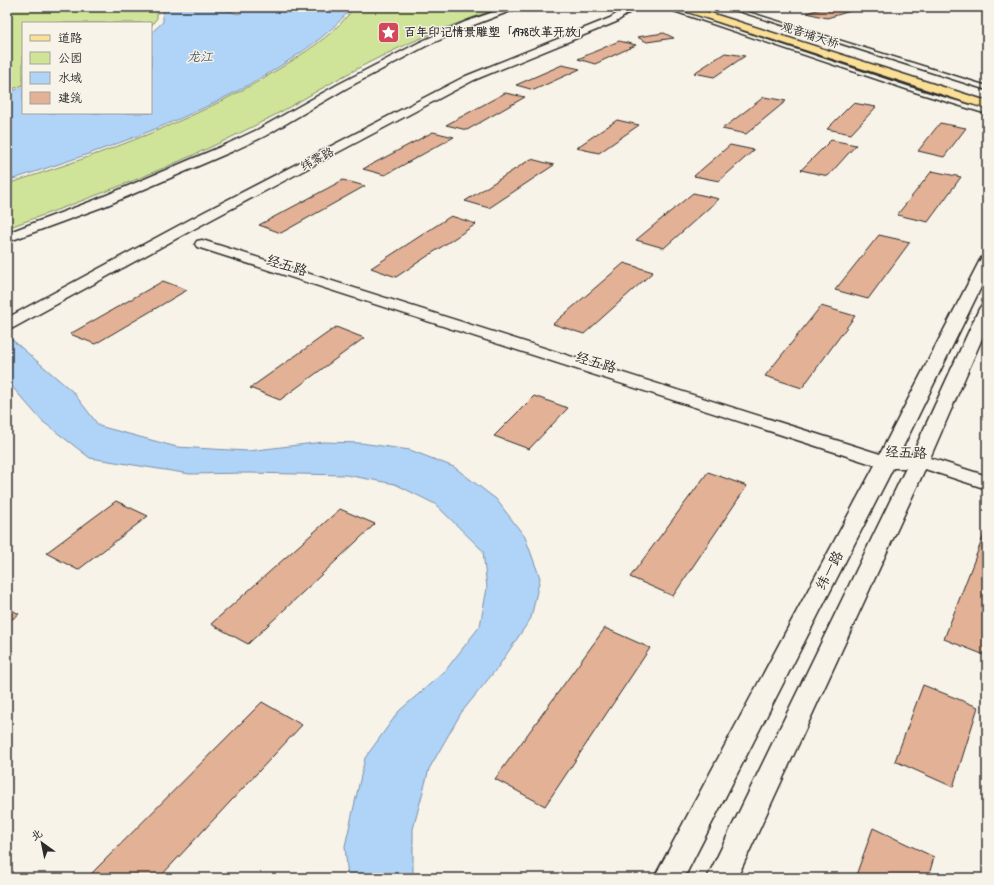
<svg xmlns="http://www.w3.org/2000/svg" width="994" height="885" font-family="'Indie Flower','LXGW WenKai TC',sans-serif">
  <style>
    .green { fill: #cfe499; stroke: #7d8862 }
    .water { fill: #b0d3f8; stroke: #7b90a6 }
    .building { fill: #e3b195; stroke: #2b2b2b }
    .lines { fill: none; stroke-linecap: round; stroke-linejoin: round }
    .lane-casing { stroke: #2b2b2b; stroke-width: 3 }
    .street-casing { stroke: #2b2b2b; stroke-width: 3 }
    .primary-casing { stroke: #2b2b2b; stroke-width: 3 }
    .lane { fill: #f7f3e8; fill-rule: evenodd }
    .street { fill: #f7f3e8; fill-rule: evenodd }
    .primary { fill: #fbdf96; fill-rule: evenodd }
    .labels { text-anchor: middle; stroke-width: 3; stroke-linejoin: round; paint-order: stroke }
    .far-poi-label { font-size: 12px; font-weight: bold; fill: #2b2b2b; stroke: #f7f3e8; text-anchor: start }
    .far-street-label { font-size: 12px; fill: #2b2b2b; stroke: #f7f3e8 }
    .far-water-label { font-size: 13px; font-style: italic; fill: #4c555e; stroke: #f7f3e8 }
    .street-label { font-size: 14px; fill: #2b2b2b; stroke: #f7f3e8 }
  </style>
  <rect width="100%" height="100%" fill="#f7f3e8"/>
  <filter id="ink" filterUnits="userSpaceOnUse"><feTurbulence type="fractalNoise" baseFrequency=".025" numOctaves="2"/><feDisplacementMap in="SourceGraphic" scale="8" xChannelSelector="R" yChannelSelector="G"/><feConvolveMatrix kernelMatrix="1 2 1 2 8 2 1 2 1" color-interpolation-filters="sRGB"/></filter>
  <g filter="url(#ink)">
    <!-- green -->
    <path class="green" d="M7 7H152L157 11V18L151 26V23H23V85L7 91Z
      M354 7H502C456 23 411 41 368 63 330 82 294 106 256 125 176 166 92 198 7 228V184C105 153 203 118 290 62 313 47 339 30 354 7Z"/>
    <!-- water -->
    <path class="water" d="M161 7H217L238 14 254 7H352C334 30 310 47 285 63 200 118 103 150 7 181V93L23 87V113H151V33L163 22V9Z
      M7 333 9 337 73 392 99 426 177 447 248 451 323 442 361 443 410 450 454 467 496 499 525 537 540 578 531 618 498 667 461 713 429 769 413 829V878H348L345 846 365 758 399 711 445 671 480 626 487 588 483 551 435 504 395 484 346 475 249 473 190 474 90 458 42 421 7 381Z"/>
    <!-- building -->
    <path class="building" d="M826 7H864L827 18 807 13Z
      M664 33 674 38 647 42 637 37Z
      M619 41 636 45 595 64 578 59Z
      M725 53 745 56 714 77 694 73Z
      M562 65 580 69 534 90 516 85Z
      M505 93 525 97 467 130 446 125Z
      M764 97 786 101 746 134 722 129Z
      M853 103 876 107 851 134 827 129Z
      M617 120 639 125 599 153 576 148Z
      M940 123 966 128 944 157 918 151Z
      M433 132 454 137 385 175 363 169Z
      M831 140 856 145 828 176 801 170Z
      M730 145 754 150 719 181 694 176Z
      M531 159 554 165 489 208 465 201Z
      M932 171 961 177 928 222 897 215Z
      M343 180 365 186 281 233 259 225Z
      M693 193 719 199 664 248 636 240Z
      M451 216 476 224 396 277 371 268Z
      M879 235 910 242 868 299 835 290Z
      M624 263 653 272 584 334 553 324Z
      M163 281 187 290 95 344 70 334Z
      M821 306 855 316 802 388 765 376Z
      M336 327 364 338 280 400 250 388Z
      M534 396 568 408 529 449 494 436Z
      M708 472 747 486 673 596 630 577Z
      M116 501 148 516 78 570 46 553Z
      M340 509 375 524 248 644 211 624Z
      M987 527V656L944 639Z
      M7 607 19 614 7 623Z
      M605 628 650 648 545 806 495 779Z
      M923 685 978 707 953 787 895 761Z
      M262 702 302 725 159 878H87Z
      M873 828 934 857 928 878H855Z"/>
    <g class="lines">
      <defs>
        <path id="lane" d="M662 7H668L919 90 987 110V114L915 92Z
          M726 7H732L987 86V90Z"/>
        <path id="street" d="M508 7H521L471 26 426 46 345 89 265 136 233 151 105 206 7 242V233L95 200 225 145 257 130 337 85 420 42 465 22Z
          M627 7H637L616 22 474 80 214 218 13 328 7 330V318L204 212 466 76 610 18Z
          M202 240 880 454 980 260 982 257 987 256V275L899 455H912L979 309 981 306 987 304V327L930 458 987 476V489L925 469 737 878H707L906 468H893L684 878H654L875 465 197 247 195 244 197 241Z"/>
        <path id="primary" d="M677 7H692L987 101V109L678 9Z"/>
      </defs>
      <!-- lane casing -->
      <use href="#lane" class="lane-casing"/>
      <!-- street casing -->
      <use href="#street" class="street-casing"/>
      <!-- primary casing -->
      <use href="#primary" class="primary-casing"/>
      <!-- lane -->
      <use href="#lane" class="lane"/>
      <!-- street -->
      <use href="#street" class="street"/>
      <!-- primary -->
      <use href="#primary" class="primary"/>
    </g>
  </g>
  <!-- icons -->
  <defs>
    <symbol id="sight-square" viewBox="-11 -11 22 22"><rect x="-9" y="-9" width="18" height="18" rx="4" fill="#d1495b" stroke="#f7f3e8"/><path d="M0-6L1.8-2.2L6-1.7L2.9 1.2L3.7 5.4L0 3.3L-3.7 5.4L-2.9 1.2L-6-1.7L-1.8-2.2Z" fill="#fff"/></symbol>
  </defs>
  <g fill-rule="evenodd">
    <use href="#sight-square" x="376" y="20" width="25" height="25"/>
  </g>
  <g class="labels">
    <!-- far-poi labels -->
    <g class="far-poi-label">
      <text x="404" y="36">百年印记情景雕塑「1978改革开放」</text>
    </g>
    <!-- far-street labels -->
    <g class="far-street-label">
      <text transform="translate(810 35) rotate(18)" y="4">观音埔大桥</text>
      <text transform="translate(317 159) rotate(-28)" y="4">纬零路</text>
    </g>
    <!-- far-water labels -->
    <g class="far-water-label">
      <text x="200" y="61">龙江</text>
    </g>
    <!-- street labels -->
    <g class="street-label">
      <text transform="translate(287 265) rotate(17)" y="5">经五路</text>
      <text transform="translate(596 362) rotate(17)" y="5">经五路</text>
      <text transform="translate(906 452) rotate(3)" y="5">经五路</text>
      <text transform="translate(829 570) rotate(-62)" y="5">纬一路</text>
    </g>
  </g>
  <!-- margin -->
  <rect width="994" height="885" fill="none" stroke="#f7f3e8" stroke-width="24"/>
  <rect x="12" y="12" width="970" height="861" fill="none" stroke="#2b2b2b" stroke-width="1.5" filter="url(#ink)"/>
  <!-- legend -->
  <rect x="22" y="22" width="130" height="92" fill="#f7f3e8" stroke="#a5a39c"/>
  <rect x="30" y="35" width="20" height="6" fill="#fbdf96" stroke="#a5a39c"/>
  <text x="58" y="42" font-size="12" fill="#2b2b2b">道路</text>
  <rect x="30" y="52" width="20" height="12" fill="#cfe499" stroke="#a5a39c"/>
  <text x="58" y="62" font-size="12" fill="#2b2b2b">公园</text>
  <rect x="30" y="72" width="20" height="12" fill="#b0d3f8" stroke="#a5a39c"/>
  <text x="58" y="82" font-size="12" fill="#2b2b2b">水域</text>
  <rect x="30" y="92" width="20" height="12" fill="#e3b195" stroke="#a5a39c"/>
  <text x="58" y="102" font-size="12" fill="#2b2b2b">建筑</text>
  <!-- north arrow -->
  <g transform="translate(42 843) rotate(327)" stroke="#f7f3e8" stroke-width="3" paint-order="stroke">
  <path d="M0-3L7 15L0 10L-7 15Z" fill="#2b2b2b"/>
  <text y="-6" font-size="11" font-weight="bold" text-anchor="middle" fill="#2b2b2b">北</text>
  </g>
</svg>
